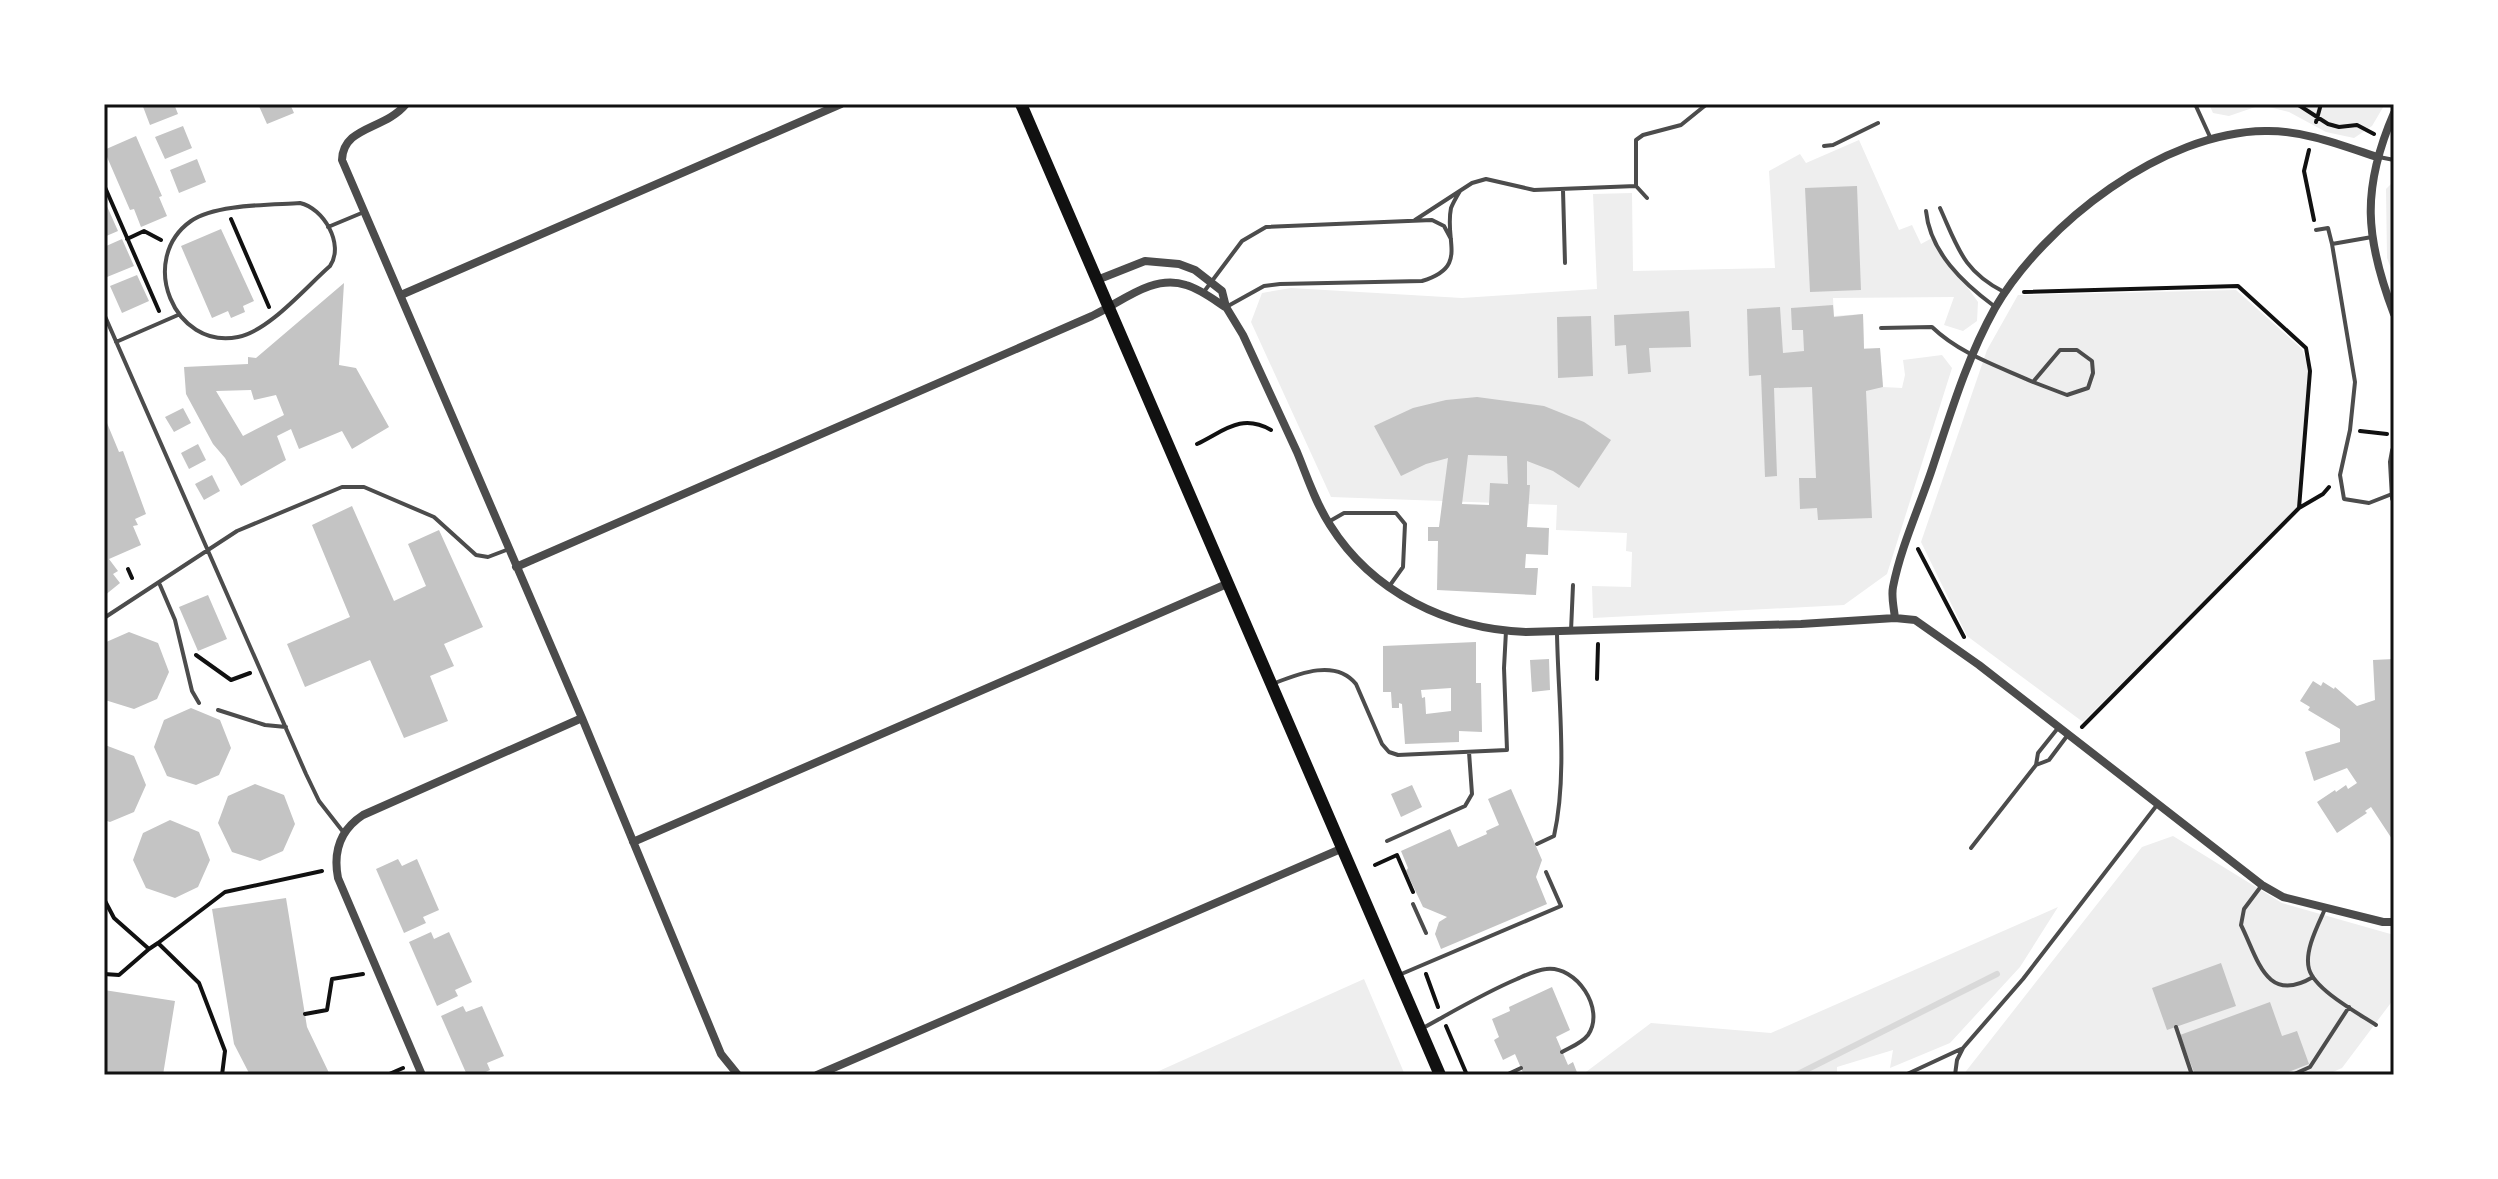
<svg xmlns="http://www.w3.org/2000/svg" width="2498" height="1179" font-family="Montserrat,sans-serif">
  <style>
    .green { fill: #eee }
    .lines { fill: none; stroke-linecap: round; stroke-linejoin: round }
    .stream { stroke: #d9d9d9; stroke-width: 6 }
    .building { fill: #c4c4c4; fill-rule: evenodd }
    .path { stroke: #111; stroke-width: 4 }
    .service { stroke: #4c4c4c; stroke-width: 4 }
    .minor { stroke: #4c4c4c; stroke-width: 8 }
    .secondary { stroke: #111; stroke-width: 12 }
    .neatline { fill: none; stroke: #111; stroke-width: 3 }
  </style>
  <rect width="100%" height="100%" fill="#fff"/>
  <!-- green -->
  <path class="green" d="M2209 104H2385L2372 126 2354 138 2326 132 2289 112 2261 105 2229 116 2213 113Z
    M1859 140 1899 230 1912 225 1921 244 1932 238 1978 302 1977 321 1963 331 1944 325 1954 297 1833 298 1834 316 1863 314 1864 348H1880L1883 387 1902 388 1905 375 1903 360 1942 355 1952 368 1887 574 1844 605 1593 618 1592 586 1631 587 1632 552 1626 551 1627 533 1556 530 1557 505 1331 497 1251 322 1262 293 1291 288 1462 298 1597 289 1593 194 1632 193 1633 271 1775 268 1769 171 1800 154 1806 163Z
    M2394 181V276L2387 258 2386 189Z
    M2236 290 2302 349 2310 371 2299 508 2083 722 1967 636 1921 542 1987 350 2018 295Z
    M2173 836 2282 903 2394 935 2393 1000 2342 1068 2326 1075H1963L2142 847Z
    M2058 907 2020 967 1950 1043 1890 1068 1893 1050 1837 1067V1075H1582L1651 1023 1771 1033Z
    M1364 979 1405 1075H1150Z"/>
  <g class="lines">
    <!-- stream -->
    <path class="stream" d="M1796 1075 1997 974"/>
  </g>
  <!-- building -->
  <path class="building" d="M142 104H174L178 114 150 125Z
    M258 104H290L294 113 267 124Z
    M183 126 192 148 165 159 155 137Z
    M136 136 162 196 159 197 167 216 141 227 134 209 130 210 104 150Z
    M197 159 206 182 179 193 170 170Z
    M1857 186 1861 290 1810 292 1805 188Z
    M106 204 118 231 104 237V206Z
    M221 229 254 301 243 306 245 312 231 318 228 311 212 318 181 246Z
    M122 239 134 266 107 277 104 271V247Z
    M137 275 149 301 122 313 110 286Z
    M344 283 339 365 356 368 389 427 352 449 342 431 299 449 291 429 277 436 286 460 241 486 225 458 213 444 186 394 184 367 248 364V357L256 358ZM251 390 254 400 276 395 284 415 243 436 216 391Z
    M1833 305 1834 317 1863 314 1864 349 1880 348 1883 387 1866 391 1872 518 1818 520 1817 508 1800 509 1799 478H1816L1812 387 1774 388 1777 476 1765 477 1761 375 1749 376 1747 309 1780 307 1783 353 1804 351 1803 330H1792L1791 308Z
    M1689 311 1691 347 1649 348 1651 372 1628 374 1626 345 1615 346 1614 315Z
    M1591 316 1593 376 1558 378 1557 317Z
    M1477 397 1544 406 1584 422 1611 440 1579 488 1553 471 1527 461V485H1530L1527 527 1549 528 1548 555 1526 554 1525 568H1538L1536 595 1437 590 1438 541H1428V527H1439L1448 458 1426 464 1401 476 1374 426 1413 408 1446 400ZM1468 455 1507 456 1508 484 1490 483 1489 505 1462 504Z
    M183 408 191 423 174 432 165 417Z
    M107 423 119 452 123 451 146 514 135 519 138 525 133 526 141 545 109 559 118 571 113 574 120 583 104 596V425Z
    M198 444 206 460 189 469 181 453Z
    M212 475 220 491 204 500 195 484Z
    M352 506 394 601 426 586 408 544 439 530 483 627 444 644 454 666 430 676 448 721 404 738 370 660 305 687 287 644 350 617 312 525Z
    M208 595 227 639 198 651 179 607Z
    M129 632 158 643 169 672 157 699 134 709 105 700 104 697V643Z
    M1476 642V683H1481L1482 732 1459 731V742L1405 744 1402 704 1399 703V708H1392L1391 692H1383V646ZM1451 688V711L1426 714 1425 697 1422 698 1421 690Z
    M1549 659 1550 690 1532 692 1530 660Z
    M2394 659V842L2371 807 2365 811 2367 813 2337 833 2317 802 2335 790 2336 792 2346 785 2348 789 2357 783 2347 768 2314 781 2305 752 2340 742V729L2308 710 2310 707 2300 701 2313 681 2321 686 2323 682 2334 689 2335 687 2357 706 2375 700 2373 660Z
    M191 708 220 720 231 748 219 775 196 785 167 776 154 747 164 720Z
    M105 745 134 756 146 785 134 812 110 822 104 820Z
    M255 784 284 795 295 824 283 851 260 861 232 852 218 823 228 796Z
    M1412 785 1422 807 1401 817 1391 794Z
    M1511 789 1542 860 1536 877 1547 904 1441 949 1435 934 1439 922 1447 917 1423 907 1406 871 1408 868 1401 851 1450 829 1458 847 1487 834 1486 831 1499 825 1488 799Z
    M170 820 199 832 210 860 198 887 175 898 146 888 133 860 143 833Z
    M398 859 402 866 417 859 439 910 423 917 426 923 404 933 376 869Z
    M286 898 307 1027 330 1075H250L234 1044 212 909Z
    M431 932 434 939 449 932 472 982 455 990 458 996 437 1006 409 942Z
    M2221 963 2236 1006 2167 1030 2152 988Z
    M1552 987 1570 1030 1556 1037 1568 1065 1573 1062 1578 1075H1524L1515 1054 1503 1060 1494 1040 1499 1037 1492 1019 1510 1011 1509 1007Z
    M104 990 175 1001 163 1075H104Z
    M2270 1002 2282 1036 2297 1031 2309 1064 2281 1075H2195L2180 1035Z
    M463 1006 466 1012 482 1006 504 1056 487 1063 490 1070 479 1075H467L441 1016Z"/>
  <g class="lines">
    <!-- path -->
    <path class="path" d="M2297 104 2328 124 2339 127 2357 125 2374 134
      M2316 122 2321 104
      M2309 150 2304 171 2314 220
      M104 185 159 311
      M231 219 269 307
      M127 239 144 231 161 240
      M2024 292 2238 286 2306 348 2310 371 2299 508 2082 727
      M2360 431 2387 434
      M1197 444C1224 431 1241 413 1271 430
      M2299 508 2323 494 2329 487
      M1918 549 1964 637
      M128 569 132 578
      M196 655 231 680 250 673
      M1597 679 1598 644
      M1375 865 1397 855 1413 892
      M104 899 114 918 149 949 158 943
      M104 974 119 975 149 949
      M1426 974 1438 1007
      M305 1014 327 1010 332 979 363 974
      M1446 1026 1467 1075
      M222 1075 225 1051 199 983 158 943 225 892 322 871
      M387 1075 403 1068"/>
    <!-- service -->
    <path class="service" d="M2195 104 2211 139
      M1824 146 1833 145 1878 123
      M2379 157 2394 160
      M1563 190 1565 263
      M1647 198 1636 186V140L1643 135 1681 125 1707 104
      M300 203C323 208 345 244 330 266 306 287 269 331 238 337 174 350 137 259 191 221 215 204 271 205 300 203Z
      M1940 208C1958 248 1963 271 2004 292
      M1926 211C1930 252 1963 283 1994 306
      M1415 220 1472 183 1486 179 1534 190 1636 186
      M328 227 364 212
      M2316 230 2328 228 2332 244
      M2372 237 2332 244 2355 382 2350 430 2340 475 2344 499 2369 503 2392 494
      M1203 293 1242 241 1266 227 1432 220 1444 226 1451 239
      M1228 306 1264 286 1280 284 1422 281C1469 267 1444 242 1451 208 1453 203 1457 196 1460 191
      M104 314 306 774 319 801 344 833
      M1881 328 1932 327C1960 354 1998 366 2033 382
      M116 342 178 315
      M2060 350H2077L2092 361 2093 373 2088 388 2067 395 2033 382Z
      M1330 521 1344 513H1396L1405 524 1403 567 1388 588
      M160 585 175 620 192 691 199 703
      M104 618 237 531 342 487H364L434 517 476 555 488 557 509 549
      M1571 631 1573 585
      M1275 683C1300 673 1336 659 1356 684L1382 744 1389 752 1398 755 1507 750 1504 668 1506 631
      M218 710 265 725 286 727
      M2036 765 2038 753 2058 728
      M1387 841 1465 806 1472 794 1469 752
      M1537 844 1554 836C1568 773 1558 698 1557 633
      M1971 848 2036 765 2049 760 2067 736
      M2262 885 2244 909 2241 925C2258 959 2266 1005 2313 977
      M1413 904 1426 933
      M2325 909C2318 925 2304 951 2309 969 2315 990 2358 1013 2376 1025
      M1399 975 1561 906 1546 872
      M2176 1027 2192 1075
      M1423 1028C1454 1011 1484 993 1517 979 1526 975 1536 970 1546 969 1576 965 1606 1009 1588 1035 1582 1043 1571 1047 1562 1052
      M1506 1075 1521 1068
      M1905 1075 1961 1049
      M1916 1075H1935
      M1955 1075 1957 1060 1963 1048 2023 979 2157 805
      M2292 1075 2310 1067 2349 1007"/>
    <!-- minor -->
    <path class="minor" d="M406 104C385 130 343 126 342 160L582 718 721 1054 738 1075
      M2394 113C2361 189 2365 238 2394 314
      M1097 280 1145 261 1179 264 1195 270 1222 291 1226 307 1243 335C1261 374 1279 413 1297 452 1307 476 1315 502 1330 525 1372 592 1447 629 1526 632L1801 624 1895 618 1915 620 1979 665 2262 885 2283 897 2383 922H2394
      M401 295 841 104
      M2394 451 2392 462 2394 498
      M516 567 1092 316C1122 302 1152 274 1186 285 1200 289 1213 299 1225 307
      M1895 618C1894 608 1891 597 1893 587 1901 546 1920 506 1933 466 1951 412 1967 358 1995 308 2045 223 2163 132 2265 131 2303 130 2341 145 2377 157
      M633 842 1229 583
      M422 1075 338 878C333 852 340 830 363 815L582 718
      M817 1075 1343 848"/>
    <!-- secondary -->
    <path class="secondary" d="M1021 104 1440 1075"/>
  </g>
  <!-- border -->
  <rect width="2498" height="1179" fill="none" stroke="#ffffff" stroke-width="212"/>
  <rect x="106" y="106" width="2286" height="967" class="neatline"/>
</svg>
